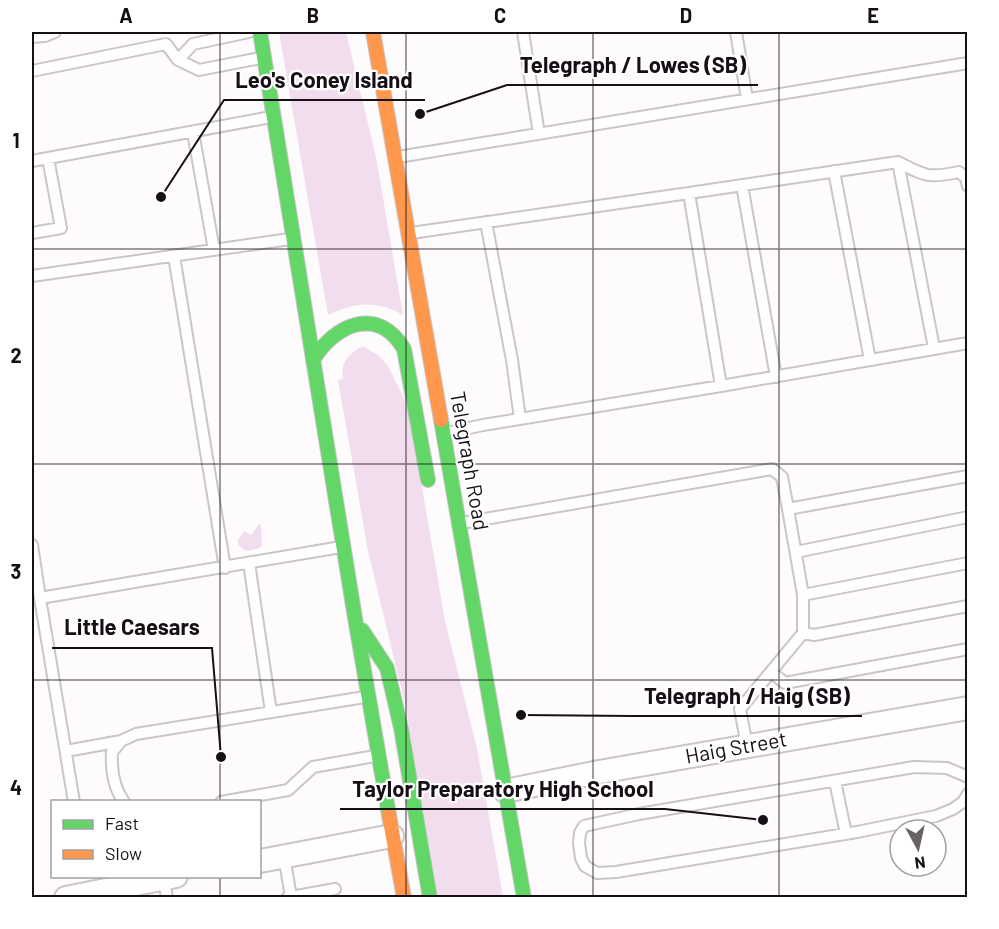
<svg xmlns="http://www.w3.org/2000/svg" width="999" height="929" font-family="Barlow,sans-serif">
  <style>
    .green { fill: #f1ddee }
    .lines { fill: none; stroke-linecap: round; stroke-linejoin: round }
    .lane-casing { stroke: #cbc5c9; stroke-width: 14 }
    .street-casing { stroke: #cbc5c9; stroke-width: 26 }
    .fast-casing { stroke: #cbc5c9; stroke-width: 16 }
    .slow-casing { stroke: #cbc5c9; stroke-width: 16 }
    .lane { stroke: #fffeff; stroke-width: 10 }
    .street { stroke: #fffeff; stroke-width: 22 }
    .fast { stroke: #63d668; stroke-width: 14 }
    .slow { stroke: #ff974d; stroke-width: 14 }
    .grid { fill: none; stroke: #170f16; stroke-width: 1.5; stroke-opacity: 0.55 }
    .labels { text-anchor: middle; stroke-width: 4.5; stroke-linejoin: round; paint-order: stroke }
    .street-label { font-size: 21px; fill: #170f16; stroke: #fff }
    .leader { fill: none; stroke: #170f16; stroke-width: 2 }
    .callout-dot { fill: #170f16; stroke: #fff; stroke-width: 2 }
    .callout-label { font-size: 22px; text-anchor: middle; font-weight: bold; fill: #170f16; stroke: #fff; stroke-width: 4.5; stroke-linejoin: round; paint-order: stroke }
    .neatline { fill: none; stroke: #170f16; stroke-width: 2 }
    .grid-label { font-size: 20px; text-anchor: middle; font-weight: bold; fill: #170f16 }
  </style>
  <rect width="100%" height="100%" fill="#fefbfd"/>
  <!-- green -->
  <path class="green" d="M279 32H346L376 157 403 315C376 300 356 302 328 315Z
    M363 346 379 356 388 366 408 406 445 621 477 748 503 897H438L406 708 368 551 338 380 343 379C340 362 349 353 363 346Z
    M259 524 261 525 262 546 260 548 246 551 238 545V540L244 531 251 535Z"/>
  <g class="lines">
    <defs>
      <path id="lane" d="M523 32 539 134
        M736 32 747 99
        M32 37 45 36 55 32
        M178 60 193 44 249 32
        M32 71 166 44 178 60 199 70 261 58
        M193 132 214 250
        M398 157 968 63
        M32 161 271 117
        M898 162 934 348
        M834 171 870 360
        M742 185 776 377
        M689 193 898 162C926 177 929 178 959 172L966 178 968 186
        M486 222 512 360 520 419
        M32 233 61 228 48 158
        M411 233 689 193 721 386 483 425 446 433
        M174 256 225 568
        M32 276 290 239
        M721 386 968 343
        M788 509 968 476
        M462 523 772 469 782 477 788 509 803 595V633L740 709 747 746
        M32 545 40 598
        M796 552 968 517
        M249 563 271 712
        M803 595 968 563
        M803 633 814 635 968 606
        M771 672 785 683 968 649
        M66 751 121 741
        M968 777 947 768 914 767 639 814 584 826 580 833 579 843 581 858 585 866 597 873 616 872 857 832 936 816 953 809 963 802 968 794
        M835 781 846 834
        M74 802 40 598 341 547
        M124 802C113 787 111 770 112 752L121 741 136 734 365 697
        M221 802 288 790 313 767 375 756
        M284 856 291 897 287 898
        M164 879 167 898
        M291 897 335 889"/>
      <path id="street" d="M505 791 599 772 968 708
        M260 861 392 836
        M66 898 176 876"/>
      <path id="fast" d="M260 32 355 618 389 815
        M313 360C335 324 378 305 404 349L428 480
        M441 420 524 898
        M362 630 387 668 401 728 430 898"/>
      <path id="slow" d="M373 32 441 420
        M389 815 404 898"/>
    </defs>
    <!-- lane casing -->
    <use href="#lane" class="lane-casing"/>
    <!-- street casing -->
    <use href="#street" class="street-casing"/>
    <!-- fast casing -->
    <use href="#fast" class="fast-casing"/>
    <!-- slow casing -->
    <use href="#slow" class="slow-casing"/>
    <!-- lane -->
    <use href="#lane" class="lane"/>
    <!-- street -->
    <use href="#street" class="street"/>
    <!-- fast -->
    <use href="#fast" class="fast"/>
    <!-- slow -->
    <use href="#slow" class="slow"/>
  </g>
  <!-- grid -->
  <path class="grid" d="M220 32V802M406 32V898M593 32V898M779 32V898M32 249H968M32 464H968M32 680H968M220 876V898"/>
  <g class="labels">
    <!-- street labels -->
    <g class="street-label">
      <text transform="translate(469 461) rotate(80)" y="7">Telegraph Road</text>
      <text transform="translate(736 748) rotate(-10)" y="7">Haig Street</text>
    </g>
  </g>
  <!-- callouts -->
  <path class="leader" d="M420 114L507 85H758M161 197L224 100H425M221 757L212 648H52M521 715L632 716H862M763 820L665 809H340"/>
  <g class="callout-dot">
    <circle cx="420" cy="114" r="6"/>
    <circle cx="161" cy="197" r="6"/>
    <circle cx="221" cy="757" r="6"/>
    <circle cx="521" cy="715" r="6"/>
    <circle cx="763" cy="820" r="6"/>
  </g>
  <g class="callout-label">
    <text x="633" y="73">Telegraph / Lowes (SB)</text>
    <text x="324" y="88">Leo's Coney Island</text>
    <text x="132" y="635">Little Caesars</text>
    <text x="747" y="704">Telegraph / Haig (SB)</text>
    <text x="503" y="797">Taylor Preparatory High School</text>
  </g>
  <!-- border -->
  <rect width="999" height="929" fill="none" stroke="#ffffff" stroke-width="66"/>
  <!-- legend -->
  <rect x="51" y="800" width="210" height="78" fill="#ffffff" stroke="#a29fa2" stroke-width="1.5"/>
  <rect x="63" y="820" width="30" height="9" fill="#63d668" stroke="#a29fa2" stroke-width="1.5"/>
  <text x="105" y="830" font-size="18" fill="#170f16">Fast</text>
  <rect x="63" y="850" width="30" height="9" fill="#ff974d" stroke="#a29fa2" stroke-width="1.5"/>
  <text x="105" y="860" font-size="18" fill="#170f16">Slow</text>
  <!-- north arrow -->
  <g transform="translate(918 848) rotate(172)"><circle r="28" fill="#ffffff" stroke="#a29fa2" stroke-width="1.5"/>
  <path d="M0-4.5L10 22L0 15L-10 22Z" fill="#686267"/>
  <text y="-9" font-size="16" font-weight="bold" text-anchor="middle" fill="#170f16">N</text>
  </g>
  <rect x="33" y="33" width="933" height="863" class="neatline"/>
  <g class="grid-label">
    <text x="126" y="23">A</text>
    <text x="313" y="23">B</text>
    <text x="500" y="23">C</text>
    <text x="686" y="23">D</text>
    <text x="873" y="23">E</text>
    <text x="16" y="148">1</text>
    <text x="16" y="363">2</text>
    <text x="16" y="579">3</text>
    <text x="16" y="795">4</text>
  </g>
</svg>
